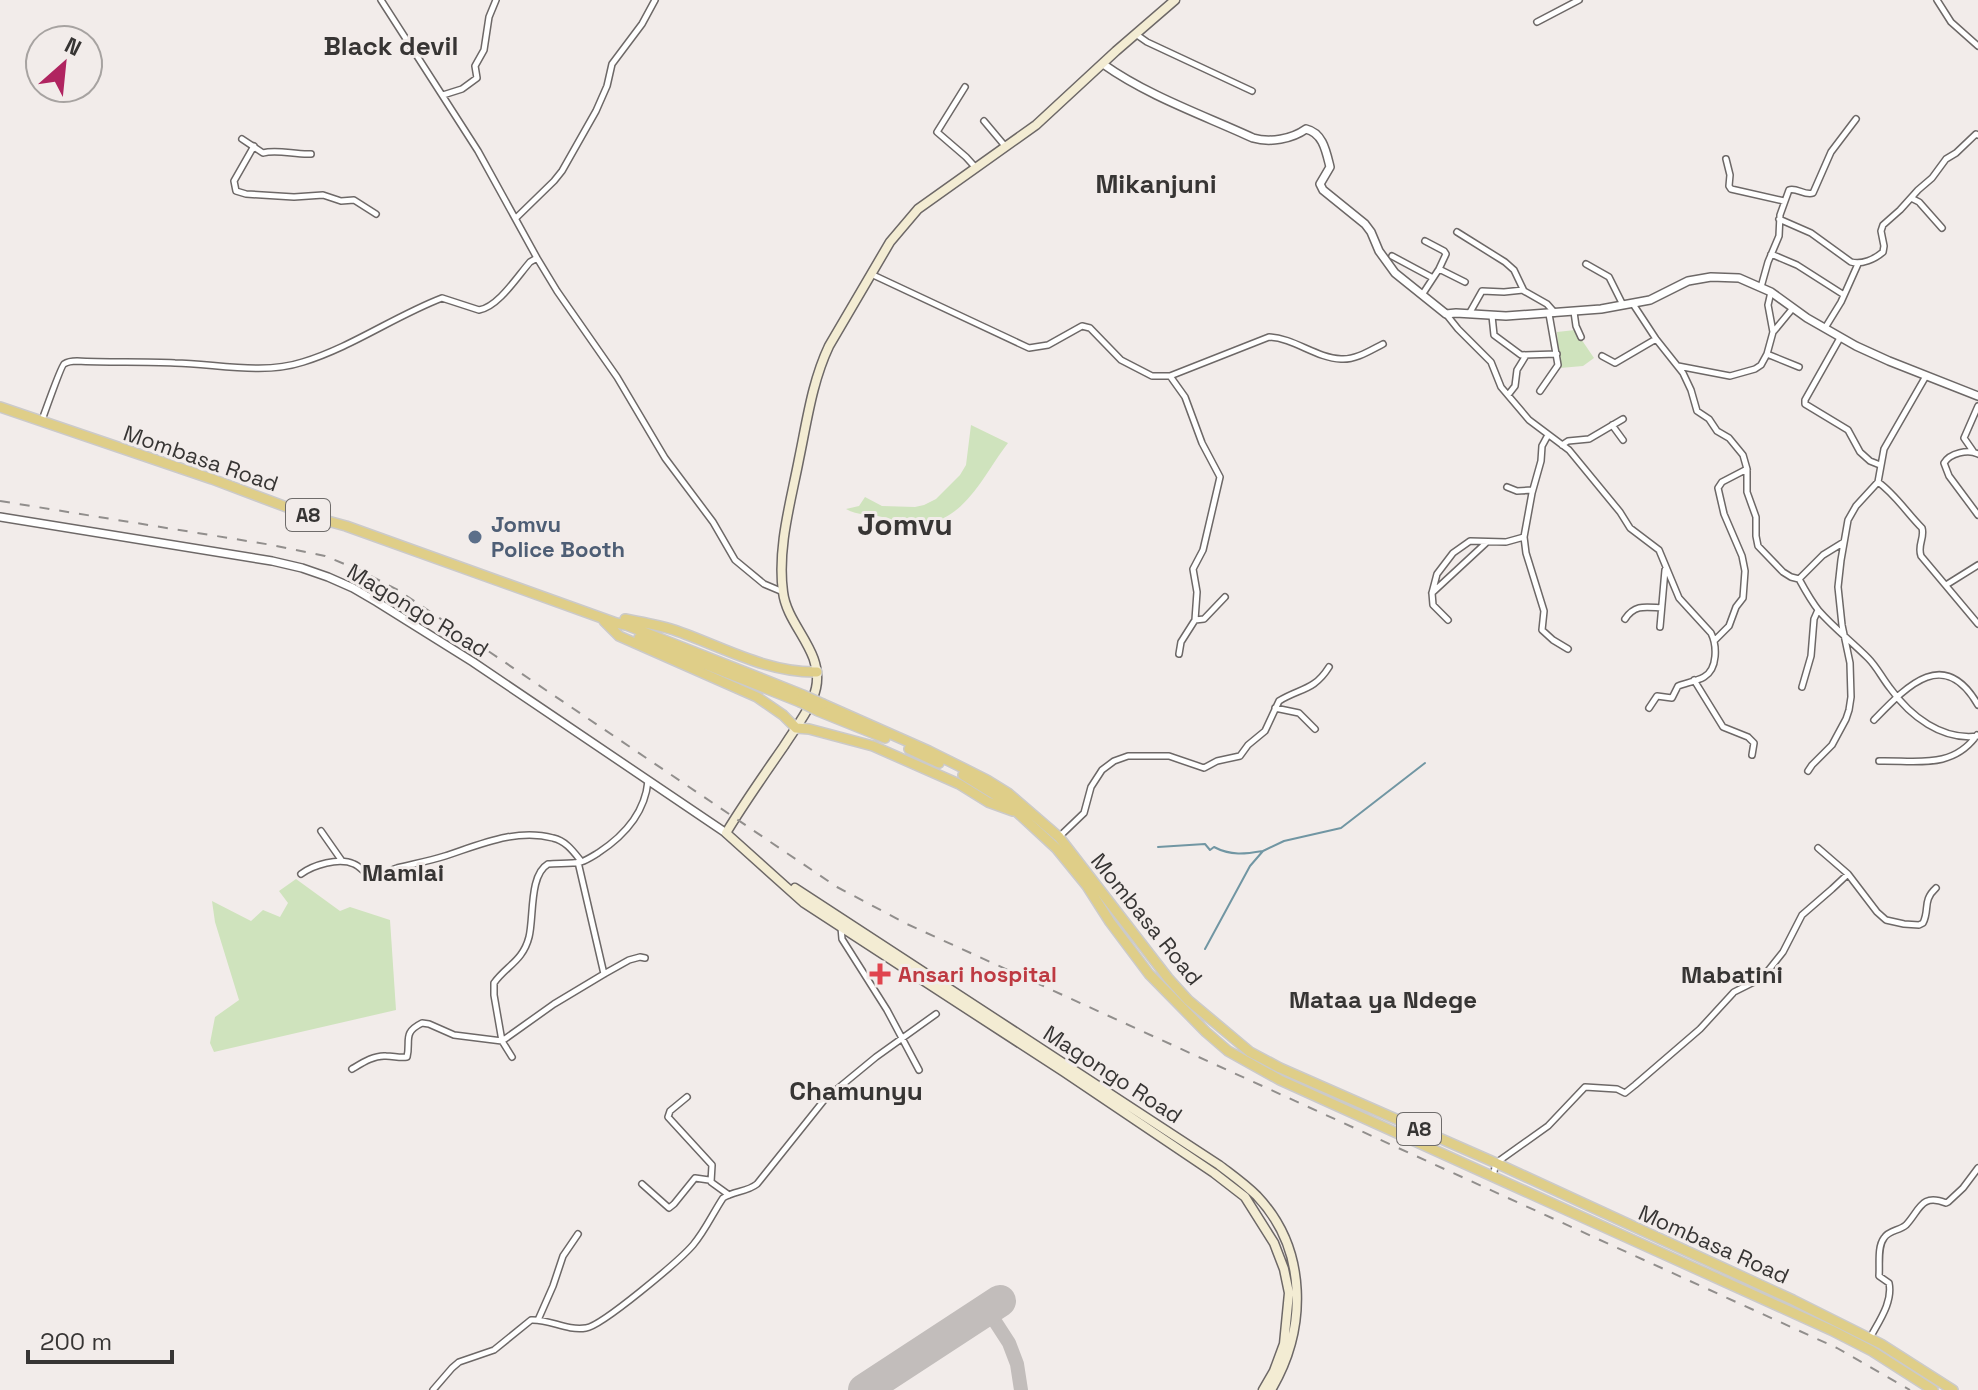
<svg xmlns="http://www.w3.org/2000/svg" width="1978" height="1390" font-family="'Space Grotesk',sans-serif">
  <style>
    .green { fill: #cfe3bd }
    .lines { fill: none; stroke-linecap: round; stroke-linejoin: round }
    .stream { stroke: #7196a3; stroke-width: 2 }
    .taxiway { stroke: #c2bdbb; stroke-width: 14 }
    .runway { stroke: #c2bdbb; stroke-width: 32 }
    .minor-casing { stroke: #6d6867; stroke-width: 8 }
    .tertiary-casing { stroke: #6d6867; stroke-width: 10 }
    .secondary-casing { stroke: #6d6867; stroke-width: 11 }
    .trunk-casing { stroke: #cbcaca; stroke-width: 12 }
    .minor { stroke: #fff; stroke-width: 5 }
    .tertiary { stroke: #fff; stroke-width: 7 }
    .secondary { stroke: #f3ecd3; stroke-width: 8 }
    .trunk { stroke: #dfce88; stroke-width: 9 }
    .rail { stroke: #918e8c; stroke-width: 2; stroke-dasharray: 10 10; stroke-linecap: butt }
    .trunk-bridge-casing { stroke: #cbcaca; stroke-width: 12; stroke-linecap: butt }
    .trunk-bridge { stroke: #dfce88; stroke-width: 9 }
    .service-dot { fill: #5c6f8a; stroke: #f2ecea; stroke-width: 3 }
    .health-dot { fill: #e0444e; stroke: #f2ecea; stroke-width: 3 }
    .labels { text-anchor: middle; stroke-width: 6; stroke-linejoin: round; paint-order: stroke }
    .shield { fill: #f2ecea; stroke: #6f6c6b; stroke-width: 2 }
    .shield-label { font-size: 20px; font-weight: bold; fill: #373534 }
    .street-label { font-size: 22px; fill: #373534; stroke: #f2ecea }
    .service-label { font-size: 22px; font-weight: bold; fill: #4e5e75; stroke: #f2ecea; text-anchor: start }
    .health-label { font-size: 22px; font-weight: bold; fill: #be3a42; stroke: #f2ecea; text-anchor: start }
    .neighbourhood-label { font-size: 24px; font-weight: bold; fill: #373534; stroke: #f2ecea }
    .quarter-label { font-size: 26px; font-weight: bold; fill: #373534; stroke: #f2ecea }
    .district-label { font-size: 30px; font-weight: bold; fill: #373534; stroke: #f2ecea }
  </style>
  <rect width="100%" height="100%" fill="#f2ecea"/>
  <!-- green -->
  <path class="green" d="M1575 330 1594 358 1583 366 1560 368 1557 332Z
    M971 425 1008 443C983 475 966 521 919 525 908 526 894 519 882 517 870 514 858 516 846 509L859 506 865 497 882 506 915 507 924 505 936 499 960 475 966 465Z
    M296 879 340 911 350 907 390 920 396 1010 214 1052 210 1043 215 1017 239 1000 215 922 212 901 251 921 263 910 280 917 288 903 279 891Z"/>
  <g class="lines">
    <!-- stream -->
    <path class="stream" d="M1158 847 1205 844 1210 850 1214 847C1231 856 1245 854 1263 851
      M1205 949 1250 866 1263 851 1284 841 1341 828 1425 763"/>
    <!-- taxiway -->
    <path class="taxiway" d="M987 1309 1009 1343 1017 1364 1021 1390"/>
    <!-- runway -->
    <path class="runway" d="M864 1390 1000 1301"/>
    <defs>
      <path id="minor" d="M381 0 478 151 537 258 557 291 617 377 665 458 713 522 735 560 764 584 783 592
        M1937 0 1951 22 1978 46
        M1537 22 1579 0
        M1137 35 1147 42 1252 91
        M965 87 937 132 966 157 976 168
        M443 95 462 89 477 78 475 66 484 50 489 17 496 0
        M984 121 1005 146
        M242 139 263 153C277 149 295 155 311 154
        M254 146 234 181 236 191 246 194 294 197 323 195 341 201 354 200 376 214
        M1726 159 1730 175 1729 186 1731 189 1784 201
        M1911 198 1919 202 1942 228
        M516 218 554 181 562 171 596 111 607 86 612 64 642 24 655 0
        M1779 219 1811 233 1851 262C1862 265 1875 259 1883 252L1884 246 1881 231 1883 225 1900 210 1918 190 1932 178 1946 159 1956 153 1976 134 1978 135
        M1457 232 1505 262 1514 270 1524 291 1547 304 1555 313
        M1771 254 1797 265 1844 295
        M1392 256 1433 278
        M1586 264 1609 277 1623 305
        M1439 269 1465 282
        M871 274 1029 348 1048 345 1082 326 1090 328 1121 360 1152 376H1170L1185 397 1202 443 1220 477 1203 550 1193 569 1197 592 1195 620 1181 642 1179 654
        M1761 287 1768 262 1779 236 1780 215 1789 190C1796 187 1805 196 1813 193L1831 152 1856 119
        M1422 295 1439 269 1446 254 1444 251 1425 241
        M1633 304 1656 339 1683 373 1691 390 1697 411 1709 419 1717 431 1729 438 1743 455 1747 469V492L1756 517V536L1758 546 1783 572 1791 577 1799 579C1805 590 1811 601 1819 611 1834 628 1852 642 1868 658 1877 667 1882 678 1890 688 1910 716 1942 741 1978 736
        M1574 312 1576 326 1581 337
        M1446 314 1458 329 1491 362 1501 387 1529 420 1569 450 1620 512 1630 528 1659 550 1679 598 1711 633C1717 645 1718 669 1704 677 1697 681 1686 683 1678 686L1672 698 1657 696 1649 708
        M1469 314 1482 291 1504 292 1523 290
        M1492 316 1494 335 1521 355 1557 354
        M1825 328 1841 302 1858 264
        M1774 331 1793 308
        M1840 338 1805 400V404L1848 430 1860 452 1870 461 1880 465
        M1767 354 1799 367
        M1602 356 1615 363 1656 339
        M1678 366 1730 376 1755 369 1761 365 1767 354 1773 332 1768 305 1771 292
        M1170 376 1269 337C1294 338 1316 358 1341 359 1356 360 1371 350 1383 344
        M1540 391 1558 365 1549 314
        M1508 395 1515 386 1517 370 1525 357
        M42 420C45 412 61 366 64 364 67 362 73 361 77 361 109 363 142 361 175 363 217 364 263 375 303 362 352 347 395 316 442 298L479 310C498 307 517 277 530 262L537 258
        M1612 425 1623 440
        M1548 435 1542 446 1541 461 1532 493 1524 537 1526 553 1544 611 1542 630 1553 640 1568 649
        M1562 445 1568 441 1589 439 1623 419
        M1973 451 1964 438 1978 406
        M1978 454C1968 449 1950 453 1944 463L1949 476 1978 515
        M1878 482C1895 494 1907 513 1922 528 1925 538 1917 545 1921 556L1978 624
        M1507 487 1517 491 1532 490
        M1799 579 1823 555 1844 542
        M1946 585 1978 565
        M1432 593 1486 543
        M1625 619C1635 604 1646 607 1661 608
        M1195 620 1204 619 1225 597
        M1448 620 1433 605 1432 593 1437 574 1453 553 1470 541 1506 542 1524 537
        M1660 627 1665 570
        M1715 640 1729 626 1736 607 1743 598 1745 571 1742 556 1724 514 1718 488 1722 482 1747 469
        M1694 680 1723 727 1748 737 1754 743 1752 755
        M1802 687 1811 656 1814 619 1818 610
        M1275 708 1299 713 1315 729
        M1874 720C1907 686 1944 646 1978 705
        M1879 761C1916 760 1952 770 1977 735
        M1808 771 1812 765 1832 745 1846 719 1849 710 1851 697 1850 663 1842 625 1838 587 1841 560 1848 520 1856 506 1878 482 1884 449 1926 376
        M321 831 342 861
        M1060 836 1084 813 1091 787 1102 770 1114 761 1128 756H1169L1204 768 1217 761 1240 756 1248 745 1265 731 1279 701C1300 688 1314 691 1329 667
        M1818 848 1848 874 1877 912 1886 920 1904 924 1919 925 1923 923C1930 909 1922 901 1936 888
        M578 862 604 974
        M301 874C313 865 339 857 354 864 362 867 365 876 374 876 382 877 390 870 397 868 413 864 429 861 445 856 479 845 516 828 553 838 566 841 573 851 581 861
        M841 927 842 939 887 1010 919 1070
        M512 1057 502 1041 494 995V983C506 966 523 961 529 937 534 917 529 875 548 864 558 863 570 864 581 862 587 860 593 856 598 853 624 836 645 813 648 781
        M352 1069C362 1063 374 1055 386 1056 394 1056 399 1058 407 1057 411 1040 402 1033 422 1023L429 1024 454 1035 502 1041 554 1004 604 974 629 960 640 957 645 958
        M687 1097 670 1111 668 1117 712 1165 711 1182 729 1195
        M1493 1176 1496 1163 1548 1126 1585 1087 1617 1089 1625 1093 1635 1085 1700 1029 1734 992 1752 983 1767 972 1783 952 1802 915 1832 889 1848 874
        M642 1184 669 1208 674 1204 695 1178 709 1180
        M538 1320 553 1286 563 1256 578 1234
        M1870 1338C1879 1321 1893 1302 1889 1283L1879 1276C1880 1265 1877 1247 1884 1238 1889 1230 1899 1231 1906 1225 1920 1210 1921 1193 1946 1203L1948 1202 1963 1188 1978 1168
        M433 1390 452 1368 459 1362 494 1350 531 1320C550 1319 566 1331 586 1328 602 1326 680 1260 693 1245 705 1231 713 1213 723 1198 734 1191 747 1192 757 1184L825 1099 876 1057 936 1014"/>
      <path id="tertiary" d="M1103 64C1148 96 1203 115 1253 138 1270 143 1292 139 1306 129 1323 133 1326 151 1330 167L1320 184 1323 190 1365 224 1371 232 1379 251 1395 273 1446 314 1456 313 1506 316 1601 309 1650 300 1688 281 1711 277 1739 278 1771 292 1807 318 1856 346 1889 361 1978 396
        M0 517 272 561 302 568 328 577 353 588 377 602 473 662 726 833"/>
      <path id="secondary" d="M1175 0 1116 51 1036 125 918 209 890 242 829 346C812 382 807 421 799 459 791 501 777 548 783 592 787 626 824 651 816 688 812 707 794 730 784 746 764 775 744 803 726 833L804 903 1064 1072 1214 1173 1245 1197 1274 1243 1284 1269 1289 1293 1284 1344 1274 1371 1263 1390
        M795 888 1219 1165C1232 1175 1245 1184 1257 1196 1308 1250 1307 1329 1271 1390"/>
      <path id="trunk" d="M0 407 212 479 313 517 346 526 616 623 626 625 803 695
        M625 619C641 622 658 625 674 630 721 646 766 673 817 672
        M604 621 619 636 757 697 783 715 796 728 809 729 873 746 959 784 988 802 1013 811
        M639 638 800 702
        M823 704 929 751 987 780 1008 793 1059 837 1168 978 1188 1000 1250 1052 1280 1068 1496 1163 1793 1300 1881 1344 1953 1390
        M818 711 885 738
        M909 749 939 763
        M963 775 1005 801 1056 848 1087 886 1110 922 1149 974 1206 1032 1228 1051 1280 1080 1831 1330 1872 1351 1933 1390"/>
    </defs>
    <!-- minor casing -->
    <use href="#minor" class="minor-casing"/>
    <!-- tertiary casing -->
    <use href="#tertiary" class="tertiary-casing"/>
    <!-- secondary casing -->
    <use href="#secondary" class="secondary-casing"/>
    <!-- trunk casing -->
    <use href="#trunk" class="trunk-casing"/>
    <!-- minor -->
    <use href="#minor" class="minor"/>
    <!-- tertiary -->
    <use href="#tertiary" class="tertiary"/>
    <!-- secondary -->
    <use href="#secondary" class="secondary"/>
    <!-- trunk -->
    <use href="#trunk" class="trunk"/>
    <!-- rail -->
    <path class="rail" d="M0 501 272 545 325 556 359 570 398 590 837 887 907 924 1837 1348 1910 1390"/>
    <defs>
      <path id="trunk-bridge" d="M803 695 823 704
        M800 702 818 711"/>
    </defs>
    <!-- trunk-bridge casing -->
    <use href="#trunk-bridge" class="trunk-bridge-casing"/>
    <!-- trunk-bridge -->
    <use href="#trunk-bridge" class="trunk-bridge"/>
  </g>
  <!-- markers -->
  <circle class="service-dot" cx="475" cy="537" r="8"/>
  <path class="health-dot" d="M876 962h8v8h8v8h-8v8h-8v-8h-8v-8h8z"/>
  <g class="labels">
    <!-- shield labels -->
    <g class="shield">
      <rect x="286" y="499" width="44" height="32" rx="6"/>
      <rect x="1397" y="1113" width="44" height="32" rx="6"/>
    </g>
    <g class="shield-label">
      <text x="308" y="522">A8</text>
      <text x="1419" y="1136">A8</text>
    </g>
    <!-- street labels -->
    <g class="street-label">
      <text transform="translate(201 458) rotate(19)" y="8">Mombasa Road</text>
      <text transform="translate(418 610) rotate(31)" y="8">Magongo Road</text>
      <text transform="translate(1147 919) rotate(51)" y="8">Mombasa Road</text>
      <text transform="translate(1113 1074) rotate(33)" y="8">Magongo Road</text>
      <text transform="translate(1714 1244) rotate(24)" y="8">Mombasa Road</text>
    </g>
    <!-- service labels -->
    <g class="service-label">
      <text x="491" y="532">Jomvu<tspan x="491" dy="25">Police Booth</tspan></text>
    </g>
    <!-- health labels -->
    <g class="health-label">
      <text x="898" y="982">Ansari hospital</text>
    </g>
    <!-- neighbourhood labels -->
    <g class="neighbourhood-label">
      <text x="403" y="881">Mamlai</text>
      <text x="1732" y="983">Mabatini</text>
      <text x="1383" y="1008">Mataa ya Ndege</text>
    </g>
    <!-- quarter labels -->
    <g class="quarter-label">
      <text x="391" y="55">Black devil</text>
      <text x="1156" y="193">Mikanjuni</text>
      <text x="856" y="1100">Chamunyu</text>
    </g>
    <!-- district labels -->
    <g class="district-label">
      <text x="905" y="535">Jomvu</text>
    </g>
  </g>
  <!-- north arrow -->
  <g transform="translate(64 64) rotate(27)"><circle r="38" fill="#f2ecea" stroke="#a7a3a1" stroke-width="2"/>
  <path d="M0-6L14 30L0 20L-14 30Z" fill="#b02460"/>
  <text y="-12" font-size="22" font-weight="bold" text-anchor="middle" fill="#373534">N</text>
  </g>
  <!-- scale -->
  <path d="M28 1350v12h144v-12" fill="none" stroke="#373534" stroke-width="4"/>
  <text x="40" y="1350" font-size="24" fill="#373534" stroke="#f2ecea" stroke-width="6" paint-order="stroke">200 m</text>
</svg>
